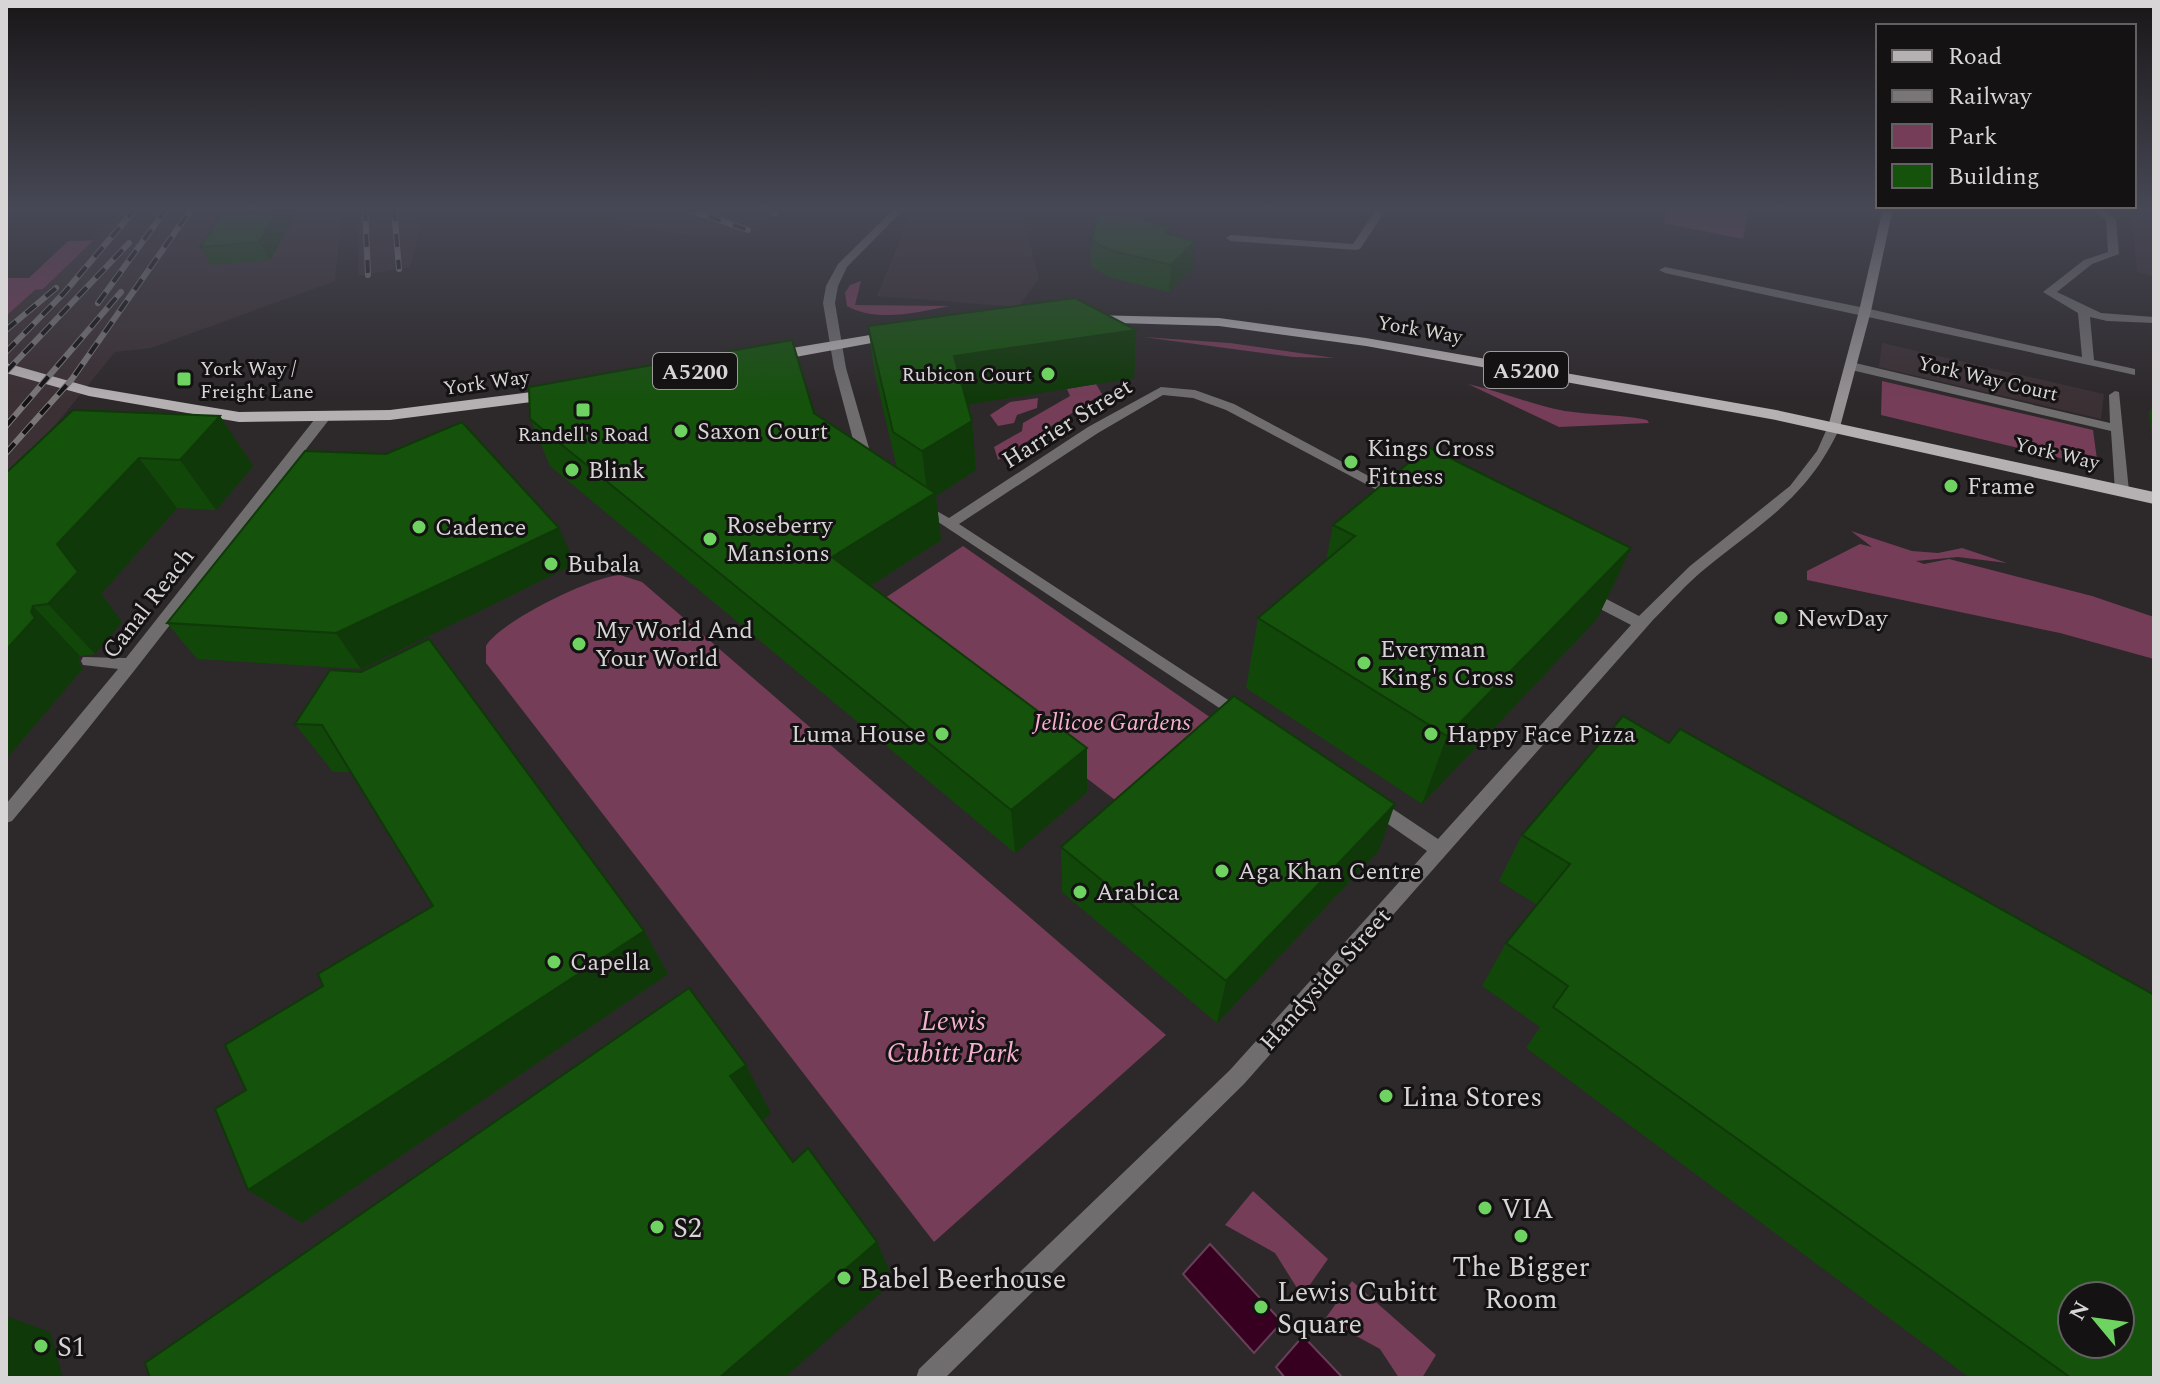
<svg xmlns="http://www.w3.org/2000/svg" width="2160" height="1384" font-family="Spectral,serif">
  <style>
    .built { fill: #3b3034 }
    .green { fill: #753d58 }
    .water { fill: #370020; stroke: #674057; stroke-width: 2 }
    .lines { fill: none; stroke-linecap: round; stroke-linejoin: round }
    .street { fill: #6f6d6e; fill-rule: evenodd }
    .secondary { fill: #969294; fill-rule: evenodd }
    .primary { fill: #b5b0b2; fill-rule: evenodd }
    .rail-casing { stroke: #7a7678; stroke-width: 6 }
    .rail { stroke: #141213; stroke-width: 4; stroke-dasharray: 13; stroke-linecap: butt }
    .wall { fill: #12470a }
    .shaded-wall { fill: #0f3908 }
    .building { fill: #15520c; stroke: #0f3908; stroke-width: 2; fill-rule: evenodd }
    .poi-dot { fill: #6ed360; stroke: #141213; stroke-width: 3 }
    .labels { text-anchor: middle; stroke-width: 6; stroke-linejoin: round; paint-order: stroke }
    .far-street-label { font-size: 20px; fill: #d8d5d6; stroke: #141213 }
    .far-poi-label { font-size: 20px; fill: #d8d5d6; stroke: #141213; text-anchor: start }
    .shield { fill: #141213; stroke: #9d9a9c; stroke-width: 2 }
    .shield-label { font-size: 22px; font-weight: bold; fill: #d8d5d6 }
    .street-label { font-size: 24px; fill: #d8d5d6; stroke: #141213 }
    .poi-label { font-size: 24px; fill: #d8d5d6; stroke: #141213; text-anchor: start }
    .park-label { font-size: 24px; font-style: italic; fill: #f5b0cf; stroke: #141213 }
    .near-park-label { font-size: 28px; font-style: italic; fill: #f5b0cf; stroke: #141213 }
    .near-poi-label { font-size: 28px; fill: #d8d5d6; stroke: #141213; text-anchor: start }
  </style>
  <rect width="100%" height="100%" fill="#2d282a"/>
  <!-- built -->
  <path class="built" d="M124 208H342L335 281 151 348 115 352 58 422 6 477V316L35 290 43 289Z
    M359 208H415L419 233 410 267 358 276Z
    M583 208H784L736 237 692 236 622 224Z
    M913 208H1020L1039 278 1018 307 877 296Z
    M2132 209 2154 213V276L2137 272Z
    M1882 343 2104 394 2101 419 1879 367Z"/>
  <!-- green -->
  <path class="green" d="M1668 208H1749L1743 239 1663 223Z
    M94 240 43 289 35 290 6 316V278H29L68 241Z
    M861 281 855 305 949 306C918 312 877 323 847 306L845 293 850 285Z
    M1143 337 1230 343 1334 358 1293 357Z
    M1882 381 2093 430 2098 467 1881 415Z
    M1096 384 1102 394 998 460 994 447 1022 431 1023 423 1070 396 1067 389Z
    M1468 384C1495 390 1520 400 1547 407 1578 416 1615 413 1647 420L1649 423 1559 427Z
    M1038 398 1037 408 1017 415 1014 423 998 426 990 415 1010 402Z
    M1851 531 1912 551 1938 553 1962 548 2007 563 1958 557 1916 561 1924 564 1949 559 2092 596 2154 617V659L2060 633 1807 580V571L1860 544 1872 547Z
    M963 546 1214 720 1119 803 867 610Z
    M620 575 642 582 1166 1035 934 1242 486 663V646C499 622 593 576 620 575Z
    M1253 1191 1328 1259 1302 1296 1275 1253 1225 1225Z
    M1352 1281 1436 1355 1422 1378H1399L1380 1349 1325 1319Z"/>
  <!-- water -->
  <path class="water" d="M1210 1244 1282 1322 1254 1353 1183 1274Z
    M1303 1336 1343 1378H1285L1276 1367Z"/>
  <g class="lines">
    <!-- street -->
    <path class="street" d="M895 208H905L847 267 838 286 835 303 846 368 873 462 866 466 859 462 834 368 823 303 826 286 838 264Z
      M1377 208H1387L1360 249 1356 250 1231 241 1226 238 1231 235 1353 244Z
      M2091 208H2102L2116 219 2119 254 2092 264 2057 292 2101 313 2154 317V323L2107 321 2090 317 2094 360 2135 369V375L1665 273 1659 270 1665 267 1865 308 2082 357 2078 313 2043 292 2084 260 2108 252 2106 220Z
      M1851 362 2110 423 2109 395 2115 391 2119 392 2129 491 2122 495 2115 491 2111 431 1847 369 1845 366Z
      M1161 387 1195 390 1234 404 1406 496 1399 500 1394 499 1226 410 1193 398 1163 395 1098 433 959 524 1245 711 1247 715 1245 719 1239 721 914 506 921 502 949 518 1088 427Z
      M323 414 329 418 328 421C223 555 122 691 12 821L6 823V804L118 669 83 665 81 661 83 657 126 658 318 415Z
      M1834 423 1840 427C1808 498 1763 521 1706 568 1687 583 1671 602 1653 620L1244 1084 945 1378H916L919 1369 1230 1070 1427 851 1369 811 1366 806 1369 801 1375 799 1381 801 1438 839 1631 625 1581 599 1579 595 1581 591H1591L1639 616 1690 566 1790 486 1817 451 1829 424Z"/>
    <!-- secondary -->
    <path class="secondary" d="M1883 208H1893L1871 311 1840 427 1834 431 1828 427 1859 311Z"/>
    <!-- primary -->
    <path class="primary" d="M1089 315 1219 318 1366 338 1776 410 2154 492V504L1776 420 1366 346 1219 326 1084 322 1082 319Z
      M894 331 899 332V338L768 362 760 357 768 352Z
      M6 363 90 387 239 412 390 410 555 389 563 394 555 399 390 420 239 422 89 396 6 373Z"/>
    <defs>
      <path id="rail" d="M365 208 368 275
        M394 208 399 269
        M684 208 748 230
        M759 208 775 213
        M98 303 167 208
        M6 330 56 288
        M6 352 64 293 136 208
        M6 372 129 243
        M6 426 121 292
        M6 453 72 379 192 208"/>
    </defs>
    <!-- rail casing -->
    <use href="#rail" class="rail-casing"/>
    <!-- rail -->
    <use href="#rail" class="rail"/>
  </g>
  <!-- wall -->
  <path class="wall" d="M225 208H300L270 260 211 265 200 247Z
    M1171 234 1193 267 1169 292 1109 277 1091 267V240Z
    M868 326 1136 330 1134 378 967 404 972 421 976 470 936 496 941 540 870 586 1087 792 1015 853 550 466 530 419 897 468 875 375Z
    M2154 406V459L2149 412Z
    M220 416 253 466 216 510 177 508 101 594 122 622 95 654 80 656 78 662 83 668 6 759V473Z
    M1333 525 1631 548 1597 619 1422 804 1246 688 1258 618 1326 561Z
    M575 564 361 669 197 659 167 623Z
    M330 670 644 931 668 974 302 1223 248 1190 246 1090 323 986 433 906 352 772H333L295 724Z
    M1623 716 2154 1378H1970L1526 1048 1540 1027 1482 986 1506 943 1537 905 1499 881 1522 835Z
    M1061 847 1379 850 1217 1023 1062 892Z"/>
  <!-- shaded-wall -->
  <path class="shaded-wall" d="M280 208H300L270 260 259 242Z
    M1195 241 1193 267 1169 292 1171 265Z
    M1136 330 1134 378 959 406 954 356Z
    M220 416 253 466 216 510 180 460Z
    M972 421 976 470 936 496 941 540 842 604 832 557 928 498 922 451Z
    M139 458 177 508 101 594 122 622 95 654 48 604 57 544Z
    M559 528 575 564 361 669 336 633Z
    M1631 548 1597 619 1422 804 1447 736Z
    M33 606 80 656 78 662 83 668 6 759V650Z
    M1087 748V792L1015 853 1011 810Z
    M1395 804 1379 850 1217 1023 1226 981Z
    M644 931 668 974 302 1223 248 1190Z
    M746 1065 771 1114 757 1124 730 1076Z
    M877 1242 894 1281 784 1378H719Z
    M6 1316 50 1332 63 1378H6Z"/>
  <!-- building -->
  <path class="building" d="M225 208H280L259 242 200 247Z
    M1098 212 1171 226 1166 233 1195 241 1171 265 1109 250 1091 240Z
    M1075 298 1136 330 954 356 972 421 922 451 893 432 868 326Z
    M792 340 814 413 935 493 832 557 1087 748 1011 810 530 419 529 387Z
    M73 410 220 416 180 460 139 458 57 544 78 572 48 604 33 606 31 612 35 618 6 650V473Z
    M462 422 559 528 336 633 167 623 305 451 386 454Z
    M1428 447 1631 548 1447 736 1258 618 1355 536 1333 525Z
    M429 639 644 931 248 1190 215 1109 246 1090 225 1045 323 986 318 974 433 906 322 725 295 724 330 670 361 672Z
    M1234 696 1395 804 1226 981 1061 847Z
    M1623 716 1669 743 1680 729 2154 995V1378H2071L1553 1007 1568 986 1506 943 1570 864 1522 835ZM2072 1296H2120V1344H2072Z
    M689 988 746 1065 730 1076 793 1162 808 1148 877 1242 719 1378H150L145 1363Z"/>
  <!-- sky -->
  <linearGradient id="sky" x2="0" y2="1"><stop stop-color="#191617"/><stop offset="0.52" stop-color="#464855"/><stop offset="1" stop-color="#464855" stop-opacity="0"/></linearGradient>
  <rect width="2160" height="401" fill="url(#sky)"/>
  <!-- markers -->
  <g class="poi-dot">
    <circle cx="1048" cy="374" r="8"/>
    <rect x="176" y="371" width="16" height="16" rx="4"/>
    <rect x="575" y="402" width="16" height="16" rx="4"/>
    <circle cx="681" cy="431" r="8"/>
    <circle cx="1351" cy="462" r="8"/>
    <circle cx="572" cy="470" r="8"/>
    <circle cx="1951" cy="486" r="8"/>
    <circle cx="419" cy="527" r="8"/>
    <circle cx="710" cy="539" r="8"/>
    <circle cx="551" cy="564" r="8"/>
    <circle cx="1781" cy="618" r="8"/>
    <circle cx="579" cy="644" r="8"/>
    <circle cx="1364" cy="663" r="8"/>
    <circle cx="942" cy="734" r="8"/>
    <circle cx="1431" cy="734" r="8"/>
    <circle cx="1222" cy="871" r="8"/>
    <circle cx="1080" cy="892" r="8"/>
    <circle cx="554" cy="962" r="8"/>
    <circle cx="1386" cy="1096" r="8"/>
    <circle cx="1485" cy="1208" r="8"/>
    <circle cx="657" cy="1227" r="8"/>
    <circle cx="1521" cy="1236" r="8"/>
    <circle cx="844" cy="1278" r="8"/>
    <circle cx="1261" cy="1307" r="8"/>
    <circle cx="41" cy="1346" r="8"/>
  </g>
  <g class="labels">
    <!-- far-street labels -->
    <g class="far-street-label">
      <text transform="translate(1420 329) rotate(10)" y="7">York Way</text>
      <text transform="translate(1988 378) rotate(13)" y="7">York Way Court</text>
      <text transform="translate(486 382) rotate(-8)" y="7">York Way</text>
      <text transform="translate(2057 453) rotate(13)" y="7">York Way</text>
    </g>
    <!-- far-poi labels -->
    <g class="far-poi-label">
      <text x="200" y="375">York Way /<tspan x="200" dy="23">Freight Lane</tspan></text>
      <text x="1032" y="381" text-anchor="end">Rubicon Court</text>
      <text x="583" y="441" text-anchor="middle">Randell's Road</text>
    </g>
    <!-- shield labels -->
    <g class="shield">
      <rect x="1484" y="352" width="84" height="36" rx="6"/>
      <rect x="653" y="353" width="84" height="36" rx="6"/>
    </g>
    <g class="shield-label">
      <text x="1526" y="378">A5200</text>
      <text x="695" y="379">A5200</text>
    </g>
    <!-- street labels -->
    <g class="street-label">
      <text transform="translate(1067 423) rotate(-32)" y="8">Harrier Street</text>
      <text transform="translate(148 603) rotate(-52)" y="8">Canal Reach</text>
      <text transform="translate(1325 979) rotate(-48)" y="8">Handyside Street</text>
    </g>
    <!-- poi labels -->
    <g class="poi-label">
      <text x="697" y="439">Saxon Court</text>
      <text x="1367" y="456">Kings Cross<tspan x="1367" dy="28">Fitness</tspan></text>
      <text x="588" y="478">Blink</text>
      <text x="1967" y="494">Frame</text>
      <text x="726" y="533">Roseberry<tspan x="726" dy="28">Mansions</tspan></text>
      <text x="435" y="535">Cadence</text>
      <text x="567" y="572">Bubala</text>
      <text x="1797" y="626">NewDay</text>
      <text x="595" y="638">My World And<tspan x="595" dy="28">Your World</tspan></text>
      <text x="1380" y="657">Everyman<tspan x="1380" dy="28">King's Cross</tspan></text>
      <text x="926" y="742" text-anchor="end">Luma House</text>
      <text x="1447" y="742">Happy Face Pizza</text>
      <text x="1238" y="879">Aga Khan Centre</text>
      <text x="1096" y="900">Arabica</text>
      <text x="570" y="970">Capella</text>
    </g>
    <!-- park labels -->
    <g class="park-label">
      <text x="1112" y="730">Jellicoe Gardens</text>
    </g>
    <!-- near-park labels -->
    <g class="near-park-label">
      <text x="953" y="1030">Lewis<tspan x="953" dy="32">Cubitt Park</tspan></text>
    </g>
    <!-- near-poi labels -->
    <g class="near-poi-label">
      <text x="1402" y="1106">Lina Stores</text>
      <text x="1501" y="1218">VIA</text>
      <text x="673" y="1237">S2</text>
      <text x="1521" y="1276" text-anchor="middle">The Bigger<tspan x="1521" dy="32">Room</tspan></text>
      <text x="860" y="1288">Babel Beerhouse</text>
      <text x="1277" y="1301">Lewis Cubitt<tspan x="1277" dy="32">Square</tspan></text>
      <text x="57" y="1356">S1</text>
    </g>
  </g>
  <!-- border -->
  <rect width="2160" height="1384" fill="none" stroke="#d8d5d6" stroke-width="16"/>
  <!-- legend -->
  <rect x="1876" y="24" width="260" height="184" fill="#141213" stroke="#626061" stroke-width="2"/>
  <rect x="1892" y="50" width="40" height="12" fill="#b5b0b2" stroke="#626061" stroke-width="2"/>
  <text x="1948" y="64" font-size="24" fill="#d8d5d6">Road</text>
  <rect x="1892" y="90" width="40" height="12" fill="#7a7678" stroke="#626061" stroke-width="2"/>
  <text x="1948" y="104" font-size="24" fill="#d8d5d6">Railway</text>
  <rect x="1892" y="124" width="40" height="24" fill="#753d58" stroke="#626061" stroke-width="2"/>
  <text x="1948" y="144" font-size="24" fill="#d8d5d6">Park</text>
  <rect x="1892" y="164" width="40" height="24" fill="#15520c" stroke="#626061" stroke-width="2"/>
  <text x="1948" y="184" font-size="24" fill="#d8d5d6">Building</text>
  <!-- north arrow -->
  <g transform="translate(2096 1320) rotate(299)"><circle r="38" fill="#141213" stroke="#626061" stroke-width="2"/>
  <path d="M0-6L14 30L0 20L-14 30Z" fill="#6ed360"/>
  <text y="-12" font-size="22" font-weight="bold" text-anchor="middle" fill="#d8d5d6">N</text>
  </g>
</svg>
